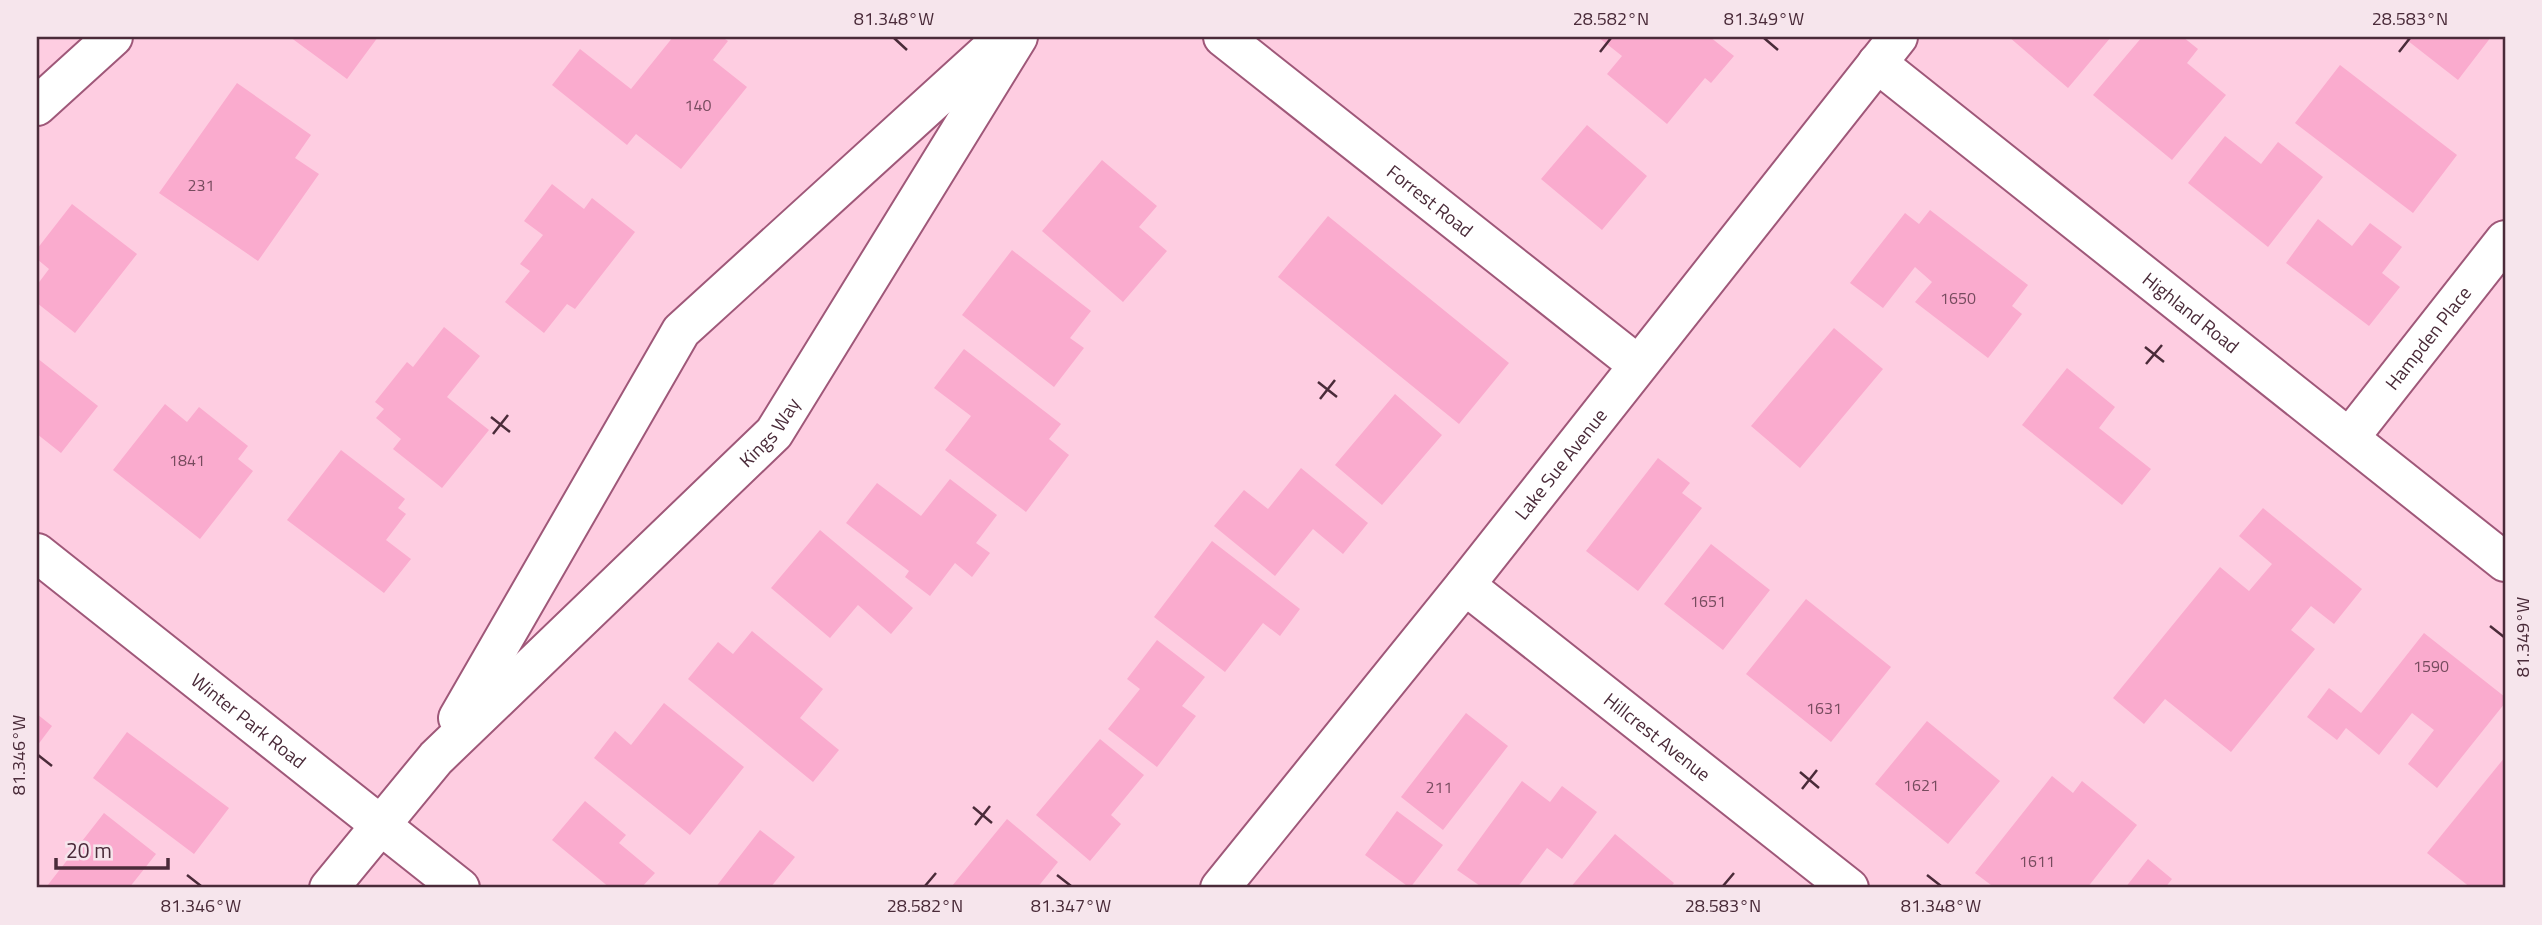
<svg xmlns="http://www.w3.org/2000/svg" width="2542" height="925" font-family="'Titillium Web',sans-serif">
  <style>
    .building { fill: #faabce }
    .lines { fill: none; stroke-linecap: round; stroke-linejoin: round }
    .street-casing { stroke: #9f5879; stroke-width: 42 }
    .secondary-casing { stroke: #9f5879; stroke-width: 42 }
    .street { stroke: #fff; stroke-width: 38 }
    .secondary { stroke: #fff; stroke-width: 38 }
    .ticks { fill: none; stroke: #4a2b39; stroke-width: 2.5 }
    .labels { text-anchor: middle; stroke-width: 6; stroke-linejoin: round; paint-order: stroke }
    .number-label { font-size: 16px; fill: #764b5e }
    .street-label { font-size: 19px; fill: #4a2b39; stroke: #f6e5ec }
    .neatline { fill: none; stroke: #4a2b39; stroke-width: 2.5 }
    .ticks-label { font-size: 18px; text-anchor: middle; fill: #4a2b39 }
  </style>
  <rect width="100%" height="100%" fill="#fecde1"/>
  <!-- building -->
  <path class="building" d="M290 37H378L347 79Z
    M673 37H722L728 41 713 60 747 87 681 169 636 134 627 145 552 85 580 49 631 89Z
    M1598 37H1710L1734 56 1711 83 1705 78 1667 124 1607 74 1622 56Z
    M2009 37H2111L2068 88Z
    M2142 37H2183L2198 49 2187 63 2226 95 2172 160 2093 95Z
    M2403 37H2491L2458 80Z
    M2340 65 2457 155 2413 213 2295 123Z
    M237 83 311 135 295 158 319 174 258 261 159 193Z
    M1587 125 1647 176 1602 230 1541 179Z
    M2225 136 2261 164 2278 142 2323 177 2268 247 2188 183Z
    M1102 160 1157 206 1139 227 1167 251 1123 302 1042 231Z
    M552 184 584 209 592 198 635 232 575 309 567 304 544 333 505 302 530 271 520 264 543 235 524 221Z
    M72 204 137 254 75 333 37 303V285L49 269 37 259V249Z
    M1930 210 2028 285 2012 306 2022 314 1988 358 1915 302 1932 282 1915 267 1883 308 1850 283 1905 213 1919 224Z
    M1328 216 1509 363 1459 424 1278 277Z
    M2318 219 2352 246 2370 223 2402 247 2382 273 2400 287 2369 326 2286 263Z
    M1012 250 1091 311 1070 338 1084 348 1054 387 962 315Z
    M444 327 480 356 447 397 489 430 442 488 393 449 401 439 376 418 384 409 375 402 407 362 413 367Z
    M1834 328 1883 369 1800 468 1751 426Z
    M964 349 1061 424 1049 439 1069 455 1026 512 945 450 971 416 934 388Z
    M37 358 98 406 61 453 37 434Z
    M2067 368 2115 407 2099 428 2151 469 2122 505 2022 425Z
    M1395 394 1442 435 1382 505 1335 465Z
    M165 404 187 422 199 407 248 446 238 459 253 471 200 539 113 470Z
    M341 450 405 499 398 508 406 514 386 540 411 559 384 593 287 520Z
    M1658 458 1690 483 1682 493 1702 508 1638 591 1586 551Z
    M1301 468 1368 523 1343 554 1313 529 1275 576 1214 526 1244 490 1268 509Z
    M950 479 997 515 976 543 990 553 972 577 955 563 930 596 905 577 909 571 846 523 877 483 921 516Z
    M2263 508 2362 589 2334 624 2311 606 2291 630 2315 649 2231 752 2165 699 2144 724 2113 698 2220 567 2249 591 2272 564 2239 536Z
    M820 530 913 608 891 634 858 605 830 638 771 588Z
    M1212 541 1300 609 1280 636 1263 623 1225 672 1154 617Z
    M1711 544 1770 590 1723 650 1664 604Z
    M1806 599 1891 667 1831 742 1746 674Z
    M752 631 823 689 800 718 839 750 813 782 688 679 718 642 733 654Z
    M2424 633 2505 697V703L2437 788 2408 764 2434 730 2412 713 2379 755 2346 728 2337 740 2307 717 2329 688 2361 713Z
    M1157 640 1205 677 1182 706 1196 716 1157 767 1108 729 1140 689 1127 679Z
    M664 703 744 767 690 835 594 758 615 731 631 745Z
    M1466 713 1508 746 1443 830 1401 797Z
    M37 714 52 726 37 746Z
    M1927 721 2000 781 1948 844 1875 784Z
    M127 732 229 808 194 854 93 778Z
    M1100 739 1144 775 1111 815 1121 824 1090 861 1036 815Z
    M2505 757V888H2471L2427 853Z
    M2052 776 2073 793 2082 781 2137 825 2087 888H1995L1975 873Z
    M1522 781 1550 802 1562 786 1597 812 1562 859 1547 848 1517 888H1483L1457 870Z
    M585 801 626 835 619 843 655 873 641 888H610L552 840Z
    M1397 811 1443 845 1410 888 1365 855Z
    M104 813 156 854 129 888H50L47 886Z
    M1007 819 1058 862 1037 888H955L952 886Z
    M760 830 795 857 770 888H715Z
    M1615 834 1674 883 1670 888H1570Z
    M2148 859 2172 879 2165 888H2125Z"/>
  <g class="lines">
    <defs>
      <g id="street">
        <path id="s1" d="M1223 37 1638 365"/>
        <path id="s2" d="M1877 63 2505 562"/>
        <path d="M37 106 113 37"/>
        <path id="s3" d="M2350 437 2505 240"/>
        <path id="s4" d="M1465 585 1849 888"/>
        <path d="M458 718 681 331 1004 37"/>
        <path id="s5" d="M329 888 436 758 774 433 1018 37"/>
      </g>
      <g id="secondary">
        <path id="s6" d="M37 553 460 888"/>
        <path id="s7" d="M1220 888 1465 585 1898 37"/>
      </g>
    </defs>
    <!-- street casing -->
    <use href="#street" class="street-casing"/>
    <!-- secondary casing -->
    <use href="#secondary" class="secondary-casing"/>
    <!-- street -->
    <use href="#street" class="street"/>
    <!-- secondary -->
    <use href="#secondary" class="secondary"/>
  </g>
  <!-- ticks -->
  <path class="ticks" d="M894 38 907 50M1764 38 1778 50M1600 52 1611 38M2399 52 2410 38M2145 347 2164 362M2146 364 2162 345M1318 382 1337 397M1320 399 1335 380M491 417 510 432M493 434 508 415M2490 626 2504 637M38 755 52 766M1800 772 1819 788M1802 789 1817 770M973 807 992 823M975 825 990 806M187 875 201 886M1057 875 1071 886M1927 875 1941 886M925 886 936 873M1723 886 1734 873"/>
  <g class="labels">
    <!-- number labels -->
    <g class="number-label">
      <text x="698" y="111">140</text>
      <text x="201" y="191">231</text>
      <text x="1958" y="304">1650</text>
      <text x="187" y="466">1841</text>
      <text x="1708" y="607">1651</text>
      <text x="2431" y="672">1590</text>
      <text x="1824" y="714">1631</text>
      <text x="1921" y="791">1621</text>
      <text x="1439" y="793">211</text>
      <text x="2037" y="867">1611</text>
    </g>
    <!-- street labels -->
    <g class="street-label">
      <text dy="7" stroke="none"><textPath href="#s1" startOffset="264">Forrest Road</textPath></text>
      <text dy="7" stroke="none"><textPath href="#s2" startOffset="401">Highland Road</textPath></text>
      <text dy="7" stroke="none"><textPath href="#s3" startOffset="126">Hampden Place</textPath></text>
      <text dy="7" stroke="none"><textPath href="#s5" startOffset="635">Kings Way</textPath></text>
      <text dy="7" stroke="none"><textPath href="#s7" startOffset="544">Lake Sue Avenue</textPath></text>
      <text dy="7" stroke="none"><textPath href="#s6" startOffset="270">Winter Park Road</textPath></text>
      <text dy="7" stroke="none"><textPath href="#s4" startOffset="245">Hillcrest Avenue</textPath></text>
    </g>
  </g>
  <!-- border -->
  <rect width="2542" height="925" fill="none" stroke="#f6e5ec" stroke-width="77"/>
  <!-- scale -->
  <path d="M56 858v10h112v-10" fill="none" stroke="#4a2b39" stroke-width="3.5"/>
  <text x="66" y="858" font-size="21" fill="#4a2b39" stroke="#f6e5ec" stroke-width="5" paint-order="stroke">20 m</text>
  <rect x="38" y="38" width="2466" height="848" class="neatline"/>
  <g class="ticks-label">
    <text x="894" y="25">81.348°W</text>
    <text x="1611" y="25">28.582°N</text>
    <text x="1764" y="25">81.349°W</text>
    <text x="2410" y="25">28.583°N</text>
    <text transform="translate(2523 637) rotate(-90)" y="6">81.349°W</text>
    <text transform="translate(19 755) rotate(-90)" y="6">81.346°W</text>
    <text x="201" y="912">81.346°W</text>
    <text x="925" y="912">28.582°N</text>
    <text x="1071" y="912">81.347°W</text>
    <text x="1723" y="912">28.583°N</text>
    <text x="1941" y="912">81.348°W</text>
  </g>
</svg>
